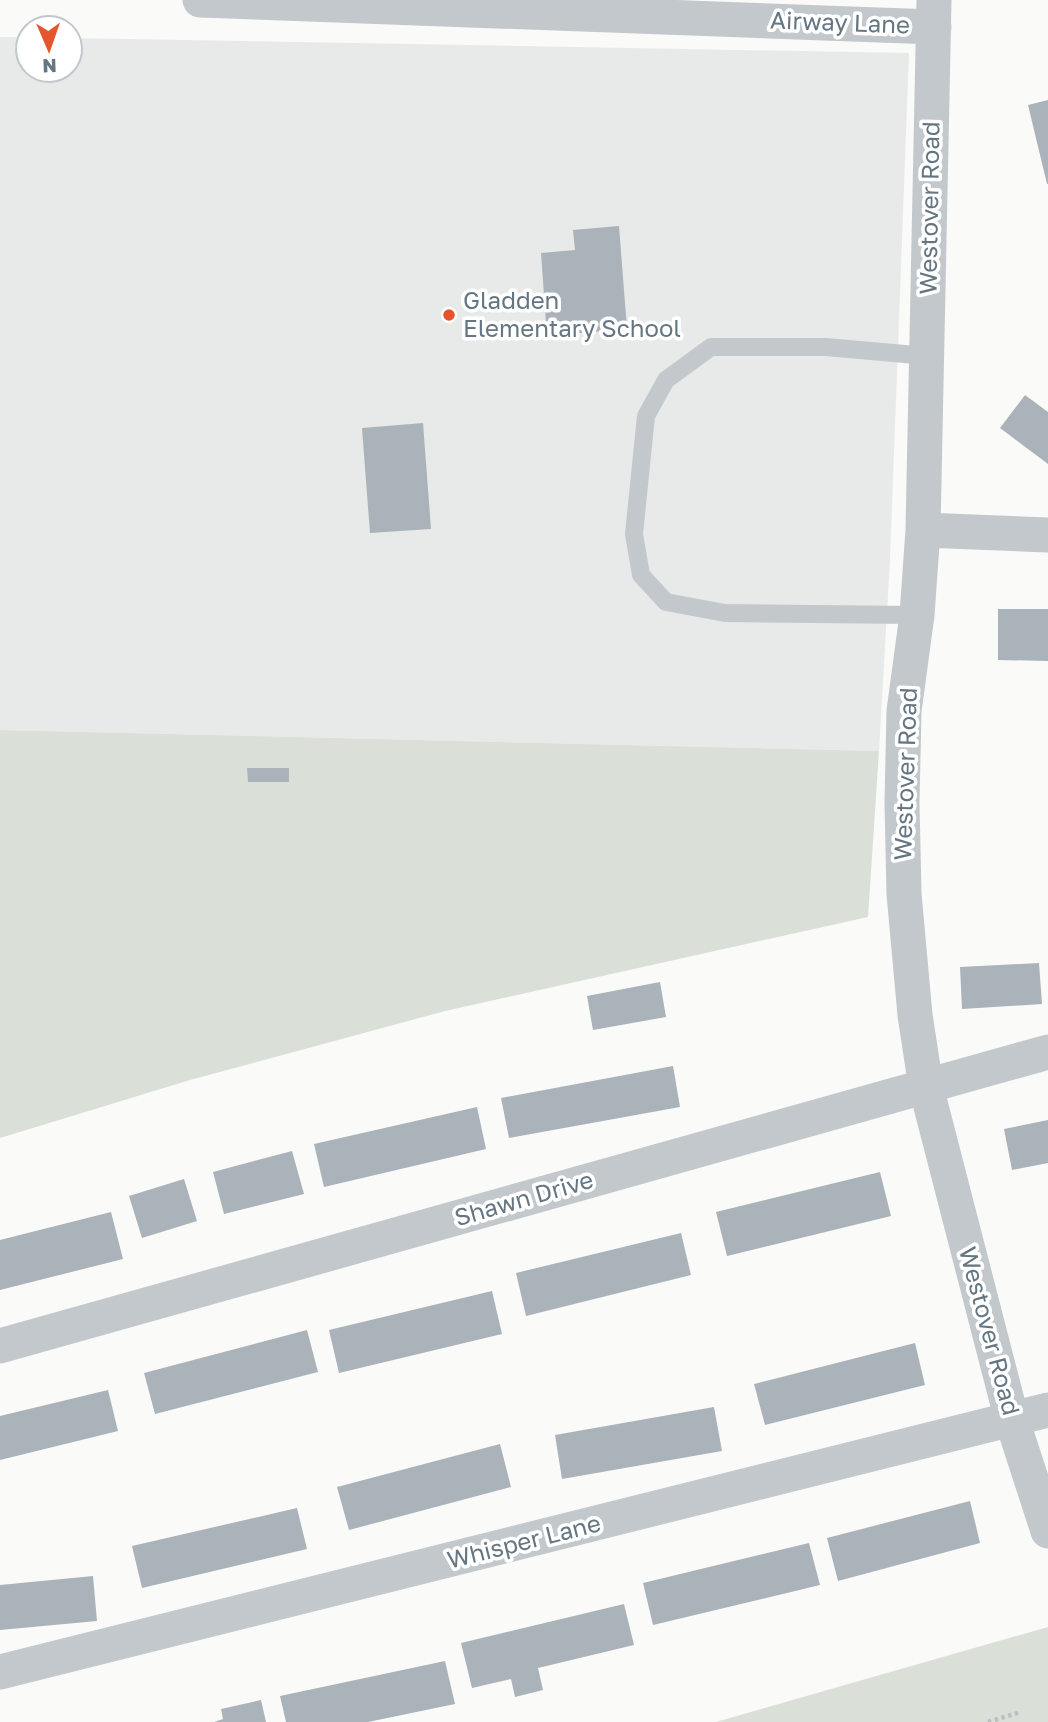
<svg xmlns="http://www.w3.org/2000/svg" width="1048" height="1722" font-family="'Golos Text',sans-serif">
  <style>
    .built { fill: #e8e9e9 }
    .green { fill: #dadfd7 }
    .building { fill: #aab3b9 }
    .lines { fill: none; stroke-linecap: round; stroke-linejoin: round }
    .path { stroke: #bbbfc2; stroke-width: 4.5; stroke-dasharray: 3.5 3.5; stroke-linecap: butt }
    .service { stroke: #c3c8cc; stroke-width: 18 }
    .minor { stroke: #c3c8cc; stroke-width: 35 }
    .poi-dot { fill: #e4572e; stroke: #fff; stroke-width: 2.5 }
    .labels { text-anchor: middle; stroke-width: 7; stroke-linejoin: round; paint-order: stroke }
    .street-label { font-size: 24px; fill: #657683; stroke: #fff }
    .poi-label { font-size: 24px; fill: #657683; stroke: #fff; text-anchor: start }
  </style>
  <rect width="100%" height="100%" fill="#fafaf8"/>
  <!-- built -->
  <path class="built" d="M0 37H28V70H70V38L909 53 890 560 879 751 0 730Z"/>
  <!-- green -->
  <path class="green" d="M0 730 879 751 868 917 445 1011 190 1080 0 1138Z
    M1048 1627V1722H716Z"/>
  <!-- building -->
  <path class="building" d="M1048 100V184H1047L1028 105Z
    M619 226 627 329 547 336 541 253 575 250 573 230Z
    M1025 395 1048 412V464L1000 428Z
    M423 423 431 529 370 533 362 428Z
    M998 609H1048V661L998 660Z
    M247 768H289V782H248Z
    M1039 963 1042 1004 962 1009 960 967Z
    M660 982 666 1017 593 1030 587 996Z
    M673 1066 680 1107 509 1138 501 1098Z
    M477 1107 486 1149 324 1187 314 1144Z
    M1048 1120V1163L1012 1170 1004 1129Z
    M292 1151 304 1194 224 1214 213 1172Z
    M880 1172 891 1216 727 1256 716 1212Z
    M184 1179 197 1221 142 1238 129 1196Z
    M111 1212 123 1259 0 1290V1240Z
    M681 1233 691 1275 526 1316 516 1273Z
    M492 1291 502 1334 339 1373 329 1330Z
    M307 1330 318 1372 155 1414 144 1373Z
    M915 1343 925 1385 765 1425 754 1384Z
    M108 1390 118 1431 0 1460V1416Z
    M714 1407 722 1451 562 1479 555 1435Z
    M500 1444 511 1487 349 1530 337 1487Z
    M970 1501 980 1543 838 1581 827 1538Z
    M297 1508 307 1549 142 1588 132 1546Z
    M809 1543 820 1585 653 1625 643 1583Z
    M93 1576 97 1621 0 1630V1585Z
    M624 1604 634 1645 538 1668 543 1690 515 1697 511 1679 472 1688 461 1643Z
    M445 1661 455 1704 368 1722H286L280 1696Z
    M261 1700 266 1722H214L223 1719 221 1709Z"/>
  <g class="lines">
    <!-- path -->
    <path class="path" d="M988 1722 1021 1712"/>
    <!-- service -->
    <path class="service" d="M917 615 725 613 666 602 641 575 634 534 646 416 666 380 711 347H826L927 356"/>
    <!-- minor -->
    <path class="minor" d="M200 0 934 27
      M934 0 923 530 917 615 904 711 902 803 904 894 915 1015 926 1087 1012 1420 1048 1531
      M923 530 1048 535
      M0 1346 1048 1052
      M0 1672 1048 1410"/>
  </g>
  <!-- markers -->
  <circle class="poi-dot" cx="449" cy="315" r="7"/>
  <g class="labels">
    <!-- street labels -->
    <g class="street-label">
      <text transform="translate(840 23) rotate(2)" y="8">Airway Lane</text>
      <text transform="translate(930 208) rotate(-89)" y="8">Westover Road</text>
      <text transform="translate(906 774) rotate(-88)" y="8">Westover Road</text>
      <text transform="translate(524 1199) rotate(-16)" y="8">Shawn Drive</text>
      <text transform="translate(989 1331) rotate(75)" y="8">Westover Road</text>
      <text transform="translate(524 1542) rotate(-14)" y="8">Whisper Lane</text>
    </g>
    <!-- poi labels -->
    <g class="poi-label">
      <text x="463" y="309">Gladden<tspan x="463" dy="28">Elementary School</tspan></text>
    </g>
  </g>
  <!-- north arrow -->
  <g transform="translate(49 49) rotate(178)"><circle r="33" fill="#ffffff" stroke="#c1c8cd" stroke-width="2"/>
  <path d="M0-5L12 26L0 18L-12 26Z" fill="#e4572e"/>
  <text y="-10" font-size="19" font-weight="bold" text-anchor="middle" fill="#657683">N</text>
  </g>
</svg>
